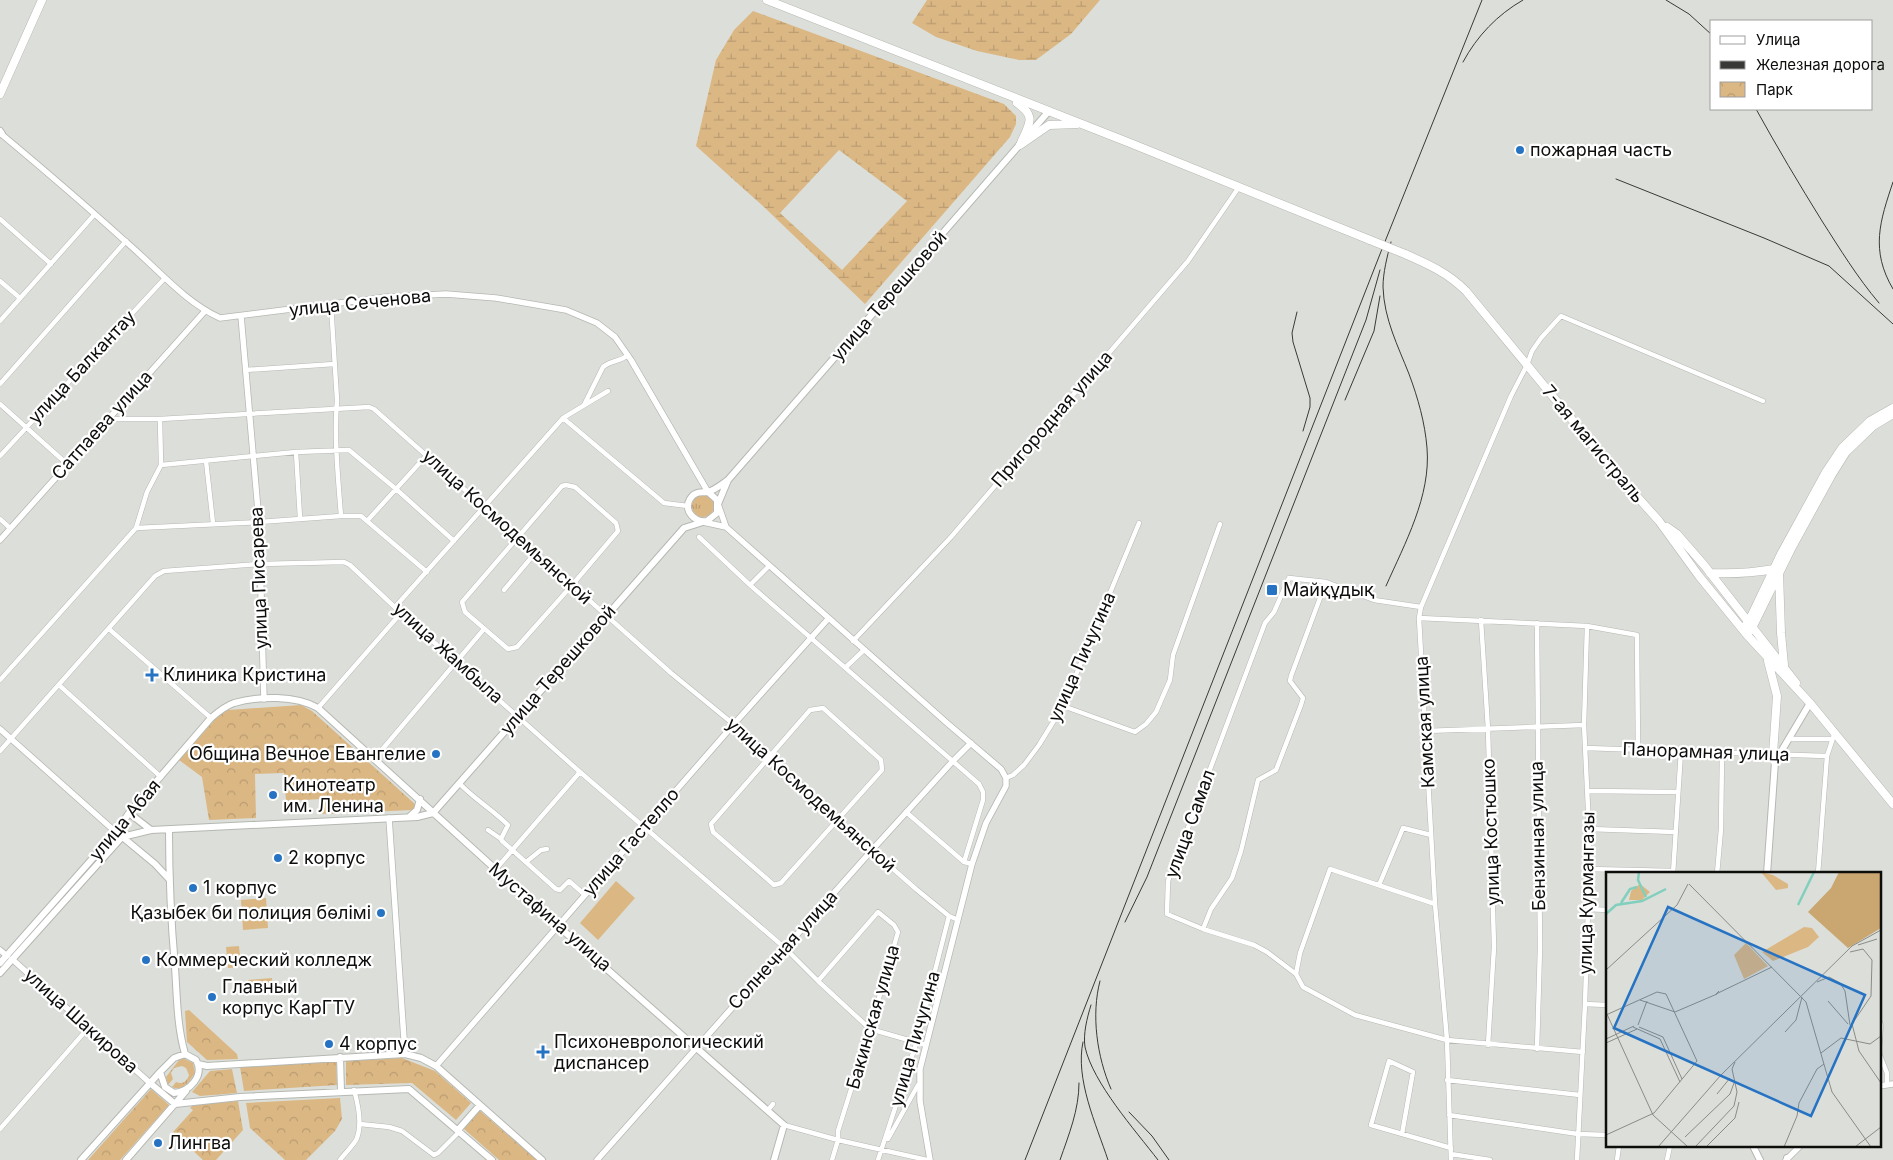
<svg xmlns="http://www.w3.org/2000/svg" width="1893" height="1160" font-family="Inter,sans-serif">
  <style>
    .grass { fill: url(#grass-tufts) }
    .wetland { fill: url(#wetland-marsh); fill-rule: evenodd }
    .park { fill: url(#park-crowns) }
    .pitch { fill: #dbb784 }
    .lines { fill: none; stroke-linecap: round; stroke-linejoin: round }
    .minor-casing { stroke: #b5b8b2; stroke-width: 5.5 }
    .tertiary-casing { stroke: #b5b8b2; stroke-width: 7 }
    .secondary-casing { stroke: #b5b8b2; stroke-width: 8 }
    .primary-casing { stroke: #b5b8b2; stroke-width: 9 }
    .minor { stroke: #fff; stroke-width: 4.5 }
    .tertiary { stroke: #fff; stroke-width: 5.5 }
    .secondary { stroke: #fff; stroke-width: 6 }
    .primary { stroke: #fff; stroke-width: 8 }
    .rail { stroke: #393a37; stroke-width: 1 }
    .primary-bridge-casing { stroke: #b5b8b2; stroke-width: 9; stroke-linecap: butt }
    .primary-bridge { stroke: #fff; stroke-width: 8 }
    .poi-dot { fill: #2773c3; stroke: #fff; stroke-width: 2 }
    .labels { text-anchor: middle; stroke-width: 4.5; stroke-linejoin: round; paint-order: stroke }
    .poi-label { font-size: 18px; fill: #0d0e0c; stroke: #fff; text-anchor: start }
    .street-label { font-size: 18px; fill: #0d0e0c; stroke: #fff }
    .inset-river { fill: none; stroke: #81cfbc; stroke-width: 2.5 }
    .inset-road { fill: none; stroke: #898b87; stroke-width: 1 }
    .view { fill: #2773c3; fill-opacity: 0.15; stroke: #2773c3; stroke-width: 2.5 }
    .inset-edge { fill: none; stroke: #0d0e0c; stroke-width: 2.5 }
  </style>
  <defs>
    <pattern id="grass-tufts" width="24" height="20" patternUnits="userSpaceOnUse" patternTransform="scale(1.25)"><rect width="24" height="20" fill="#dbb784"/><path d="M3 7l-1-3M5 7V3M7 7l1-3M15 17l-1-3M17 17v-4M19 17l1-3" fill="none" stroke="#bb9c71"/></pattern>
    <pattern id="wetland-marsh" width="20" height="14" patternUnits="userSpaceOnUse" patternTransform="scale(1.25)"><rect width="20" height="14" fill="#dbb784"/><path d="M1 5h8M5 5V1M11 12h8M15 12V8" fill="none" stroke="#bb9c71"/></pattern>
    <pattern id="park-crowns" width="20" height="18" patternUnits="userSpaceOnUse" patternTransform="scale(1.25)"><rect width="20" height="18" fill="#dbb784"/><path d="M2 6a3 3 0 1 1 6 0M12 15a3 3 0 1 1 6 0" fill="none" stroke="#bb9c71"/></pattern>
  </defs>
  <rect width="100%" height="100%" fill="#dcdfd9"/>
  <!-- grass -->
  <path class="grass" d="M692 506a11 11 0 1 1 22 0a11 11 0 1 1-22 0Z
    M183 1058 193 1063 195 1073C189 1082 182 1092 172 1087L176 1082C183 1085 187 1081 189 1075L186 1068 182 1066 174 1068 171 1073 173 1079 168 1085 166 1077 179 1060Z"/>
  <!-- wetland -->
  <path class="wetland" d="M927 0H1100L1071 34 1036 60H1019L977 51 936 37 912 23Z
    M753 11 1004 104 1016 116V124L1010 137 865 304 764 207 696 146 716 60 734 30ZM839 150 907 201 842 270 780 213Z"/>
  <!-- park -->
  <path class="park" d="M301 705 312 711 416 805 413 810 322 814V799L286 801 284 773 255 774 256 818 209 820 202 777 179 760 217 717 228 710Z
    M189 1010 237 1054 238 1059 207 1060 187 1042 185 1011Z
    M402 1058 435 1071 471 1103 456 1120 412 1083 346 1085V1061Z
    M336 1061 337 1085 244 1091 240 1067Z
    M232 1069 237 1093 200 1096 192 1092 210 1071Z
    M151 1089 169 1105 120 1160H88Z
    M340 1098 342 1119 335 1131 306 1160H285L250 1128 246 1103Z
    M238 1101 243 1130 216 1160H203L173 1132 193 1110 190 1108 193 1105Z
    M479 1110 537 1160H499L463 1128Z"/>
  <!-- pitch -->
  <path class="pitch" d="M616 881 635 898 598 940 580 923Z
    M266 898 268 928 243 930 241 900Z
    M239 946 241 967 228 968 226 947Z
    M272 978 273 991 249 993 248 980Z"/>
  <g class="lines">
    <defs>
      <path id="minor" d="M0 219 51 264
        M0 281 20 298
        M331 304 337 400C334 439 338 477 341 516
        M0 321 94 215
        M245 370 334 364
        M0 384 126 241
        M0 404 67 464
        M584 405 603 367C611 360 620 362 628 355
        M563 418 664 503 688 506
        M107 419H160L369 407 374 409 671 673 770 754 837 820 916 889 949 916 956 919
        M296 452 300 518
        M0 456 165 278
        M206 461 213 523
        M161 465 296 452 349 450 396 489 454 541
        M566 485 575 487 616 523 618 531 573 584 517 647 508 649 465 612 462 602 562 486Z
        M0 519 10 528
        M367 521 426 456
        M136 528 147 492 161 465 160 419
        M699 537 750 585 979 784 983 792V800L964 862
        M1326 582 1289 578 1274 612 1265 623 1168 881 1167 914 1203 929 1254 945 1267 952 1296 974 1303 987 1355 1015 1447 1040 1583 1052
        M750 585 769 566
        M504 590 536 552
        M395 607 563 418 608 391
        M1419 618 1587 626 1637 635 1638 750
        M1481 620 1488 729 1494 947 1488 1045
        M1537 623 1540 948 1537 1049
        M109 629 211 718
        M853 641 951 537 1188 261 1239 187
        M846 667 864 650
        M0 680 136 528 259 522 341 516H361L427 572
        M59 685 161 777
        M1063 706 1135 732 1146 724 1156 712 1170 680 1173 655 1220 524
        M318 708 401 613
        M823 708 881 760 882 770 781 883 774 885 713 832 711 824 810 710Z
        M1426 731 1584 725
        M1788 739H1832
        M1585 748 1827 756
        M0 751 155 576 164 571 261 564 344 562 350 565 401 613 580 772 785 948 818 981 870 1029 926 1045
        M375 758 484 629
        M1006 778 1013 775 1024 765 1039 745 1063 706 1139 523
        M459 783C474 799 492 809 508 825L501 839 502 841 556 889 560 890 569 881 585 895
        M1588 791 1678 792
        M906 812 964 862 972 864
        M1589 829 1675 832
        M488 830 501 839
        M526 862 541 850 547 849
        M1588 869 1673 871
        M495 870 580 772
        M1673 874 1681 751
        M1717 874 1721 829 1722 754
        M1818 874 1827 756 1835 732
        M1379 885 1403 828 1431 835
        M1588 909 1607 910
        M1203 929 1211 909 1232 878 1241 851 1258 780 1276 770 1301 705 1303 698 1290 681 1291 676 1326 582 1374 600 1421 607
        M1296 974 1300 953 1330 869 1435 904
        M818 981 878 912 894 925 898 932 870 1029 838 1131V1140L832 1160
        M1585 1004 1607 1005
        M1879 1021 1881 1025 1879 1050
        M1879 1053 1887 1073V1085
        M1447 1080 1580 1095
        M768 1110 773 1104
        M1449 1115 1578 1134 1607 1135
        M360 1124 389 1127 402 1131 434 1155 438 1153 460 1131
        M784 1125 838 1140 927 1160
        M0 1129 89 1027
        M1402 1134 1413 1072 1389 1061 1371 1125 1451 1148
        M888 1139 918 1085
        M1451 1154 1490 1160
        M340 1160C344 1154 355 1144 357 1138 362 1125 358 1104 354 1090
        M878 1160 917 1041 949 916
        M1451 1160 1447 1040 1435 904 1419 618 1421 607 1511 396 1527 365 1532 351 1541 338 1561 316 1763 401
        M1577 1160 1585 1004 1588 909 1589 829 1584 725 1587 626
        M1617 1160 1619 1146
        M1667 1160 1670 1146"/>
      <path id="tertiary" d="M0 133C42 168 84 204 125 241 156 267 183 301 220 318L387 297 446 294 496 298 566 310 597 323 615 337 631 360 708 492
        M241 316 259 522 264 699
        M718 504 726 527
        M703 522 726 527 947 723 1001 769 1006 778V786L986 823 972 864 920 1069V1101L930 1160
        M0 540 205 311
        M0 729 119 835
        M389 818 405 1054
        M0 950 7 956
        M12 959 150 1083
        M436 1066 734 724 828 619
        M1879 1086 1893 1084
        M597 1160 872 850 952 762 971 743
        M1786 1160 1800 1146"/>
      <path id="secondary" d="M0 131 2 134
        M708 492 717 500V513L707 521C695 523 683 511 690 499 695 491 700 493 707 492 714 491 722 484 728 480L1049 111
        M718 504 728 480
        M129 813 151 830
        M409 817 417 810 420 799
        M169 830C169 876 171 922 175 967 177 997 177 1026 185 1054
        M120 835 155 864 169 879
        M1767 874 1775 762 1810 703
        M0 963 116 832 129 813 211 718C218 712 225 706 234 703 260 696 295 695 318 708L558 926 784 1125 774 1160
        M0 973 122 837 151 830 417 817 433 813 684 528 703 522
        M185 1054 196 1060C205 1076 189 1092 174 1093L165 1087 160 1072 174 1058Z
        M340 1057 341 1091
        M198 1064 207 1066 405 1054 421 1058 436 1066 542 1160
        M150 1083 175 1104 240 1097 409 1089 492 1160
        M458 1130 480 1105
        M1753 1146 1760 1160
        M81 1160 160 1072
        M126 1160 186 1091
        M1787 1160V1158"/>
      <path id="primary" d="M767 0 1130 143 1370 240
        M0 94 42 0
        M1017 103C1038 117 1028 125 1021 143
        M1020 145 1049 125 1077 124
        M1405 254C1428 264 1448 273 1466 291L1616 473 1659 521 1699 576 1747 635 1810 703 1893 804
        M1667 527 1677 534 1704 565 1796 683
        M1710 573C1732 574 1752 573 1774 569
        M1779 573 1781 633 1784 665
        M1743 629 1749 621 1781 554 1826 472 1842 448 1870 421 1893 408
        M1747 635 1753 626 1792 547 1831 476 1846 452 1873 426 1893 414
        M1768 661 1777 696 1773 754 1775 762"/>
    </defs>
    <!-- minor casing -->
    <use href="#minor" class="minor-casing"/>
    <!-- tertiary casing -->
    <use href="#tertiary" class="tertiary-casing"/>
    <!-- secondary casing -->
    <use href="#secondary" class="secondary-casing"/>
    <!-- primary casing -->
    <use href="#primary" class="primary-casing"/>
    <!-- minor -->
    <use href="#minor" class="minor"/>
    <!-- tertiary -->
    <use href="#tertiary" class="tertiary"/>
    <!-- secondary -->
    <use href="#secondary" class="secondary"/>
    <!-- primary -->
    <use href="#primary" class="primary"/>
    <!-- rail -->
    <path class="rail" d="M1666 0 1689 14 1712 35
      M1463 62C1477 36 1497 15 1523 0
      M1756 109C1777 147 1799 184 1822 221 1840 249 1857 277 1879 303
      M1616 179 1764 238 1829 266 1893 324
      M1893 182C1880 221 1870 250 1893 289
      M1297 312 1292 333 1293 342 1310 398V407L1303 431
      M1345 400 1374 331 1380 296
      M1386 586C1405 543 1431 496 1427 448 1425 423 1418 398 1409 374 1398 346 1384 319 1383 287 1383 273 1387 257 1391 242
      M1125 922 1147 877 1366 320 1380 270
      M1100 981C1091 1015 1097 1057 1111 1089
      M1091 1005C1087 1018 1083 1034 1085 1047 1093 1083 1135 1130 1158 1160
      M1083 1042C1075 1079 1096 1124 1108 1160
      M1129 1112 1152 1136 1169 1160
      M1025 1160 1382 249 1482 0
      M1060 1160C1069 1134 1079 1110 1079 1083"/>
    <defs>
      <path id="primary-bridge" d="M1370 240 1405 254"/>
    </defs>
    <!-- primary-bridge casing -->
    <use href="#primary-bridge" class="primary-bridge-casing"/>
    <!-- primary-bridge -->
    <use href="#primary-bridge" class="primary-bridge"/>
  </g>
  <!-- markers -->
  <g class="poi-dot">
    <circle cx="1520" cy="150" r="5"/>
    <rect x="1266" y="584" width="12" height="12" rx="2.5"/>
    <path d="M149.5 667.5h5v5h5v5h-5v5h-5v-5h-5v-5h5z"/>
    <circle cx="436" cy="754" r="5"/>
    <circle cx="273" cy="795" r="5"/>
    <circle cx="278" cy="858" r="5"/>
    <circle cx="193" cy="888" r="5"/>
    <circle cx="381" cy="913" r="5"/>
    <circle cx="146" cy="960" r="5"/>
    <circle cx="212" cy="997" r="5"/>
    <circle cx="329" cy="1044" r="5"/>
    <path d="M540.5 1044.5h5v5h5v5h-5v5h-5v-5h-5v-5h5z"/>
    <circle cx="158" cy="1143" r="5"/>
  </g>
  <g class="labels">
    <!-- poi labels -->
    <g class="poi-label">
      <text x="1530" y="156">пожарная часть</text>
      <text x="1283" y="596">Майқұдық</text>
      <text x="163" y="681">Клиника Кристина</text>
      <text x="426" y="760" text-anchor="end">Община Вечное Евангелие</text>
      <text x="283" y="791">Кинотеатр<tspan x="283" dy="21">им. Ленина</tspan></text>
      <text x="288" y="864">2 корпус</text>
      <text x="203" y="894">1 корпус</text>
      <text x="371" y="919" text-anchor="end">Қазыбек би полиция бөлімі</text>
      <text x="156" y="966">Коммерческий колледж</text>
      <text x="222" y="993">Главный<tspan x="222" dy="21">корпус КарГТУ</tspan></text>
      <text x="554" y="1048">Психоневрологический<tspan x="554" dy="21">диспансер</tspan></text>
      <text x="339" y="1050">4 корпус</text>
      <text x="168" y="1149">Лингва</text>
    </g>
    <!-- street labels -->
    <g class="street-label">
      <text transform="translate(889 296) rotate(-49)" y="6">улица Терешковой</text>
      <text transform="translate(360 303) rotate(-6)" y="6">улица Сеченова</text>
      <text transform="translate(82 367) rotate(-47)" y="6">улица Балкантау</text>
      <text transform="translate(1052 419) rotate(-49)" y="6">Пригородная улица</text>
      <text transform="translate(102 425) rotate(-48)" y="6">Сатпаева улица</text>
      <text transform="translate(1593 444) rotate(50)" y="6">7-ая магистраль</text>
      <text transform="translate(507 527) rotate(42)" y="6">улица Космодемьянской</text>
      <text transform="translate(259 578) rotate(-92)" y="6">улица Писарева</text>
      <text transform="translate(448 653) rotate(42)" y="6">улица Жамбыла</text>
      <text transform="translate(1082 657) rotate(-66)" y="6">улица Пичугина</text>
      <text transform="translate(558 670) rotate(-49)" y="6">улица Терешковой</text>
      <text transform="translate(1425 722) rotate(-93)" y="6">Камская улица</text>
      <text transform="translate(1706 752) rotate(2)" y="6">Панорамная улица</text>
      <text transform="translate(811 795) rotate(42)" y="6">улица Космодемьянской</text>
      <text transform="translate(125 820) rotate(-50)" y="6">улица Абая</text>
      <text transform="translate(1190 824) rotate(-70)" y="6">улица Самал</text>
      <text transform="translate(1491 832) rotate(-92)" y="6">улица Костюшко</text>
      <text transform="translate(1538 836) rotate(-91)" y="6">Бензинная улица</text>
      <text transform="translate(631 842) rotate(-49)" y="6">улица Гастелло</text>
      <text transform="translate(1587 893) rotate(-89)" y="6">улица Курмангазы</text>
      <text transform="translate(550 917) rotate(41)" y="6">Мустафина улица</text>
      <text transform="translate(783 950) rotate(-48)" y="6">Солнечная улица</text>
      <text transform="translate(873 1017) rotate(-74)" y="6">Бакинская улица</text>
      <text transform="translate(81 1021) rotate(42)" y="6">улица Шакирова</text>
      <text transform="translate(915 1039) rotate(-74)" y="6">улица Пичугина</text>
    </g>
  </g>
  <!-- overview -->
  <g transform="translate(1606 872)">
    <rect width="275" height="275" fill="#dcdfd9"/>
    <path d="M233 0H275V56L242 76 202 40 225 16Z" fill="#caa670"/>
    <path d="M155 0 167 3 182 12V16L170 18ZM34 12 44 20 36 28H23L25 19ZM198 55 206 56 213 65 202 75 167 89 156 80ZM140 71 162 94 138 107 128 83Z" fill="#dbb784"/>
    <path class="inset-river" d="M33 0 32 8 40 25M15 31 24 17 31 15M192 33 208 0M0 42 10 33 36 29 60 17"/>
    <path class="inset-road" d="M83 12 200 130 226 220 265 275M252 73 271 67M244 80 257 77 266 88 265 124 246 152 253 179 275 211M0 98 71 33 82 12M211 110 223 105 234 111 239 119 244 153M113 119 110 122 166 95M34 128 69 140M222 129 242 152M0 140 47 243 82 275M69 140 111 122M0 143 51 120 60 122 91 189 48 241 0 263M32 153 41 129M27 155 54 167 74 210M33 155 57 165 76 207M179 160 190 148 196 125M0 167 28 154M0 171 31 157M215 181 235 166 264 172 275 164M111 222 124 206M79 265 124 222 128 211M52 275 115 203 246 74 275 58M89 275 128 234 131 220 126 197 129 190M100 275 129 246 133 230M178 275 191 244 193 231 211 197 218 192M249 275 275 255"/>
    <path class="view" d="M62 35 259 123 205 244 8 156Z"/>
    <rect width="275" height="275" class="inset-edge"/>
  </g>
  <!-- legend -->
  <rect x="1710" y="20" width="162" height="90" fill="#ffffff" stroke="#9e9f9e"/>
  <rect x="1720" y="36" width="25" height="8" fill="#ffffff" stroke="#9e9f9e"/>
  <text x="1756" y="45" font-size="15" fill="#0d0e0c">Улица</text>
  <rect x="1720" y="61" width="25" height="8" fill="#393a37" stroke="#9e9f9e"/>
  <text x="1756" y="70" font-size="15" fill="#0d0e0c">Железная дорога</text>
  <rect x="1720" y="82" width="25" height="15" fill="url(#park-crowns)" stroke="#9e9f9e"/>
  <text x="1756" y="95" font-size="15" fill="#0d0e0c">Парк</text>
</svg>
